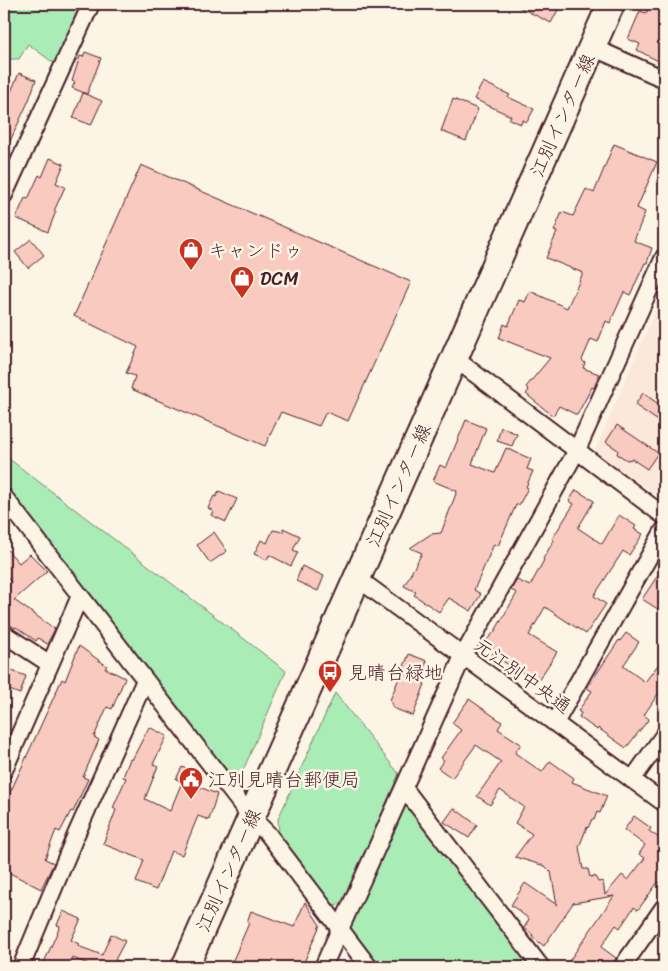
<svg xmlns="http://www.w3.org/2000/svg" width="668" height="971" font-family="Sriracha,'Klee One',sans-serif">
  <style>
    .built { fill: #fbe8da }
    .green { fill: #a9ecb5; stroke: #7a8670 }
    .building { fill: #f9cac0; stroke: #4a1f2b }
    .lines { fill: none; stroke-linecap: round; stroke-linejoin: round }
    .street-casing { stroke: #4a1f2b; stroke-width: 20 }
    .primary-casing { stroke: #4a1f2b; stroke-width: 30 }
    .street { stroke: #fcf5e5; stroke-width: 16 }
    .primary { stroke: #fcf5e5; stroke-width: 26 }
    .labels { text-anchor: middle; stroke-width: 5; stroke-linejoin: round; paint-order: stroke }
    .street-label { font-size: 19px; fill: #4a1f2b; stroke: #fcf5e5 }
    .poi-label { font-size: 19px; fill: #4a1f2b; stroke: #fcf5e5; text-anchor: start }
  </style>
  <rect width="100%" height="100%" fill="#fcf5e5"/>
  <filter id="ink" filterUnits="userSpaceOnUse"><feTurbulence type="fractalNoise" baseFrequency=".02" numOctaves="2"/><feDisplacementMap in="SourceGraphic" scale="10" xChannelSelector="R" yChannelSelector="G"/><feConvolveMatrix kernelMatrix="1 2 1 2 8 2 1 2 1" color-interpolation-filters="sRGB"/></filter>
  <g filter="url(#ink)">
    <!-- built -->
    <path class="built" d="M664 291V501L595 451Z"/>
    <!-- green -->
    <path class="green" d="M4 4H83L55 64 28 44 19 59H4Z
      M4 455 286 671 235 789 4 484Z
      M335 693 399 774 342 904 330 905 279 836 278 819Z
      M408 805 535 967H377L349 930 401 808Z"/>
    <!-- building -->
    <path class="building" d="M513 4H561L551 23Z
      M650 5 664 11V64L637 50 640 44 628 39 640 11 646 13Z
      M85 52 101 58 87 94 72 88 75 82 72 81 80 56 83 57Z
      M19 73 36 80 29 100 4 154V108Z
      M483 82 510 95 508 97 534 109 527 122 523 120 521 124 509 119 511 116 474 99Z
      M83 93 102 101 91 125 73 118Z
      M453 99 478 109 466 141 441 131Z
      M614 144 657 162 637 208 645 212 634 241 652 248 647 263H645L630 295 624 292 610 323 606 321 598 342 591 339 582 360 585 363 583 368 599 374 594 388 592 387 577 415 559 406 553 416 526 394 529 390 526 387 550 358 499 338 504 324 508 326 519 300 525 302 530 291 567 308 583 273 546 258 557 232 554 231 562 212 573 216 586 189 594 193Z
      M50 158 64 164 56 183 65 187 54 211H56L48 232 16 218 25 198 28 199 39 175 42 177Z
      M141 165 411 282 348 421 326 412 319 426 281 412 265 446 131 389 135 376 126 373 138 347 74 316Z
      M31 239 44 255 28 268 15 252Z
      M643 393 664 408V425L635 405Z
      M466 420 486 428 472 464 495 473 506 448 531 459 527 469 533 471 526 487 528 488 519 505H516L498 546 494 544 474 590 481 594 471 611 449 598 439 612 414 595 416 592 404 586 422 553 410 548 431 534 441 533 457 491 433 481 440 465 446 468Z
      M617 425 658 453 647 469 632 459 627 460 617 454 618 450 606 442Z
      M501 427 517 434 512 446 497 441Z
      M576 490 594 501 578 528 602 544 619 515 636 526 634 529 643 534 629 555 623 551 594 596 606 604 586 634 545 607 544 609 529 635 557 652 538 681 504 662 490 652 493 648 485 642 495 631 517 593 511 590 517 580 530 586 544 560 543 559 554 540 552 539 574 504 569 501Z
      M219 491 237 499 226 522 211 515 213 511 208 508 214 496 216 497Z
      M283 528 300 536 293 550 298 552 291 566 269 555 267 560 254 554 261 540 267 543 273 530 283 532Z
      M214 532 227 551 210 563 197 545Z
      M4 546 19 563 30 554 47 571 14 600 55 629 47 644 38 638 36 641 16 627 15 628 4 621V592L11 582 4 574Z
      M302 566 324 576 318 591 296 581Z
      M664 566V613L642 599Z
      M626 633 639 642 623 666 645 682 664 657V685L644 715 649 719 626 748 598 728 597 730 579 717 581 713 578 711 592 691 587 688 619 640 620 641Z
      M79 646 107 666 105 668 125 678 112 709 107 707 94 737 99 740 83 777 88 779 73 812 71 811 60 832 56 830 45 859 54 863 41 889 4 870V806L62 679 65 681Z
      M409 654 427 661 419 681 425 684 413 716 393 708 390 700Z
      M4 668 26 676 20 694 4 688Z
      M469 699 502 722 498 729 521 744 515 753 542 772 550 761 574 778 572 782 607 796 600 813 597 812 594 820 592 819 588 828 587 827 579 847 583 869H588L590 877 595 876 598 882 603 881 605 895 622 875 628 880 645 858 639 854 645 845 624 830 634 816 651 828 649 831 664 841V886L658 882 638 910 634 907 620 928 616 925 601 947 616 958 612 967H565L614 896 573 903 544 946 532 937 533 935 524 928 529 919 511 905 525 883 557 905 551 872 545 866 515 857 532 834 515 823 524 807 500 790 490 805 477 796 501 762 476 745 452 778 438 768 444 760 441 758 461 730 452 723Z
      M149 727 167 736 153 764 158 766 145 799 170 811 182 782 176 779 182 767 202 776 197 786 217 794 209 820 198 816 182 855 171 851 156 890 136 882 144 860 103 844 116 810 113 808 126 778 123 777 130 759 132 760Z
      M454 808 477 825 469 838 444 822Z
      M305 902 320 925 302 967H230L249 923 247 922 251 911 294 927Z
      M63 911 81 919 71 940 79 944 78 946 102 955 111 934 125 941 115 960 131 966V967H96L73 958 69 967H42L60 926 57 925Z"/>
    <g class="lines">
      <defs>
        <path id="street" d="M592 47 664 79
          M4 195 91 4
          M454 358 664 516
          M4 497 251 817 268 834 369 967
          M357 578 664 803
          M4 634 50 664
          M555 723 664 530
          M4 770 80 596
          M632 780 664 735
          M404 788 541 967
          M21 967 75 837 145 680
          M323 967 463 656 577 450 664 257
          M622 967 664 907"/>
        <path id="primary" d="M185 967 611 4"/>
      </defs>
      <!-- street casing -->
      <use href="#street" class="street-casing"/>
      <!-- primary casing -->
      <use href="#primary" class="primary-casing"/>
      <!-- street -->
      <use href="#street" class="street"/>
      <!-- primary -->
      <use href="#primary" class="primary"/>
    </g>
  </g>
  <!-- icons -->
  <defs>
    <symbol id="shop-pin" viewBox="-11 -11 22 30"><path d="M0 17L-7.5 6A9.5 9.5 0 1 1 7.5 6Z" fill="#c8321e" stroke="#fcf5e5"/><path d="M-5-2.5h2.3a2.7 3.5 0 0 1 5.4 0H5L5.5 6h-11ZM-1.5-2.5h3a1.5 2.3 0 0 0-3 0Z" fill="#fff"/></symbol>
    <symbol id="bus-pin" viewBox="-11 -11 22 30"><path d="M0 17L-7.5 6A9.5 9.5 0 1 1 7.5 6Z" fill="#c8321e" stroke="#fcf5e5"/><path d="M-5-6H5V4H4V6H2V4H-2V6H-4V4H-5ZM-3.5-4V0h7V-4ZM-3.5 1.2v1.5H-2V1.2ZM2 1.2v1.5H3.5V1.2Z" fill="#fff"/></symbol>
    <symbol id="civic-pin" viewBox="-11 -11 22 30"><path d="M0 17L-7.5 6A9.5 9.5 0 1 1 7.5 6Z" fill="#c8321e" stroke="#fcf5e5"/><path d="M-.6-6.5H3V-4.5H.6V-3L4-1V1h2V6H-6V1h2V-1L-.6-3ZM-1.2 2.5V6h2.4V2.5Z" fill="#fff"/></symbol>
  </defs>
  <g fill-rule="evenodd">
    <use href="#shop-pin" x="177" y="236" width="28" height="38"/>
    <use href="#shop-pin" x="228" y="264" width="28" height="38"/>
    <use href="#bus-pin" x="316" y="658" width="28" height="38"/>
    <use href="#civic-pin" x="177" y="765" width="28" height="38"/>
  </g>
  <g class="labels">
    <!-- street labels -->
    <g class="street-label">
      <text transform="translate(562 115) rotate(-66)" y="7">江別インター線</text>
      <text transform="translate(398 485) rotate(-66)" y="7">江別インター線</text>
      <text transform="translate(523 675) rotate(36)" y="7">元江別中央通</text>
      <text transform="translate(228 870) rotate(-66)" y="7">江別インター線</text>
    </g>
    <!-- poi labels -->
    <g class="poi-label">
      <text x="208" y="257">キャンドゥ</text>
      <text x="260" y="285">DCM</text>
      <text x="348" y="679">見晴台緑地</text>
      <text x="208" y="786">江別見晴台郵便局</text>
    </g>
  </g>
  <!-- margin -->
  <rect width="668" height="971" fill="none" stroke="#fcf5e5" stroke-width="20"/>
  <rect x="10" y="10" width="648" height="951" fill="none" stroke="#4a1f2b" stroke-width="2" filter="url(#ink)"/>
</svg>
